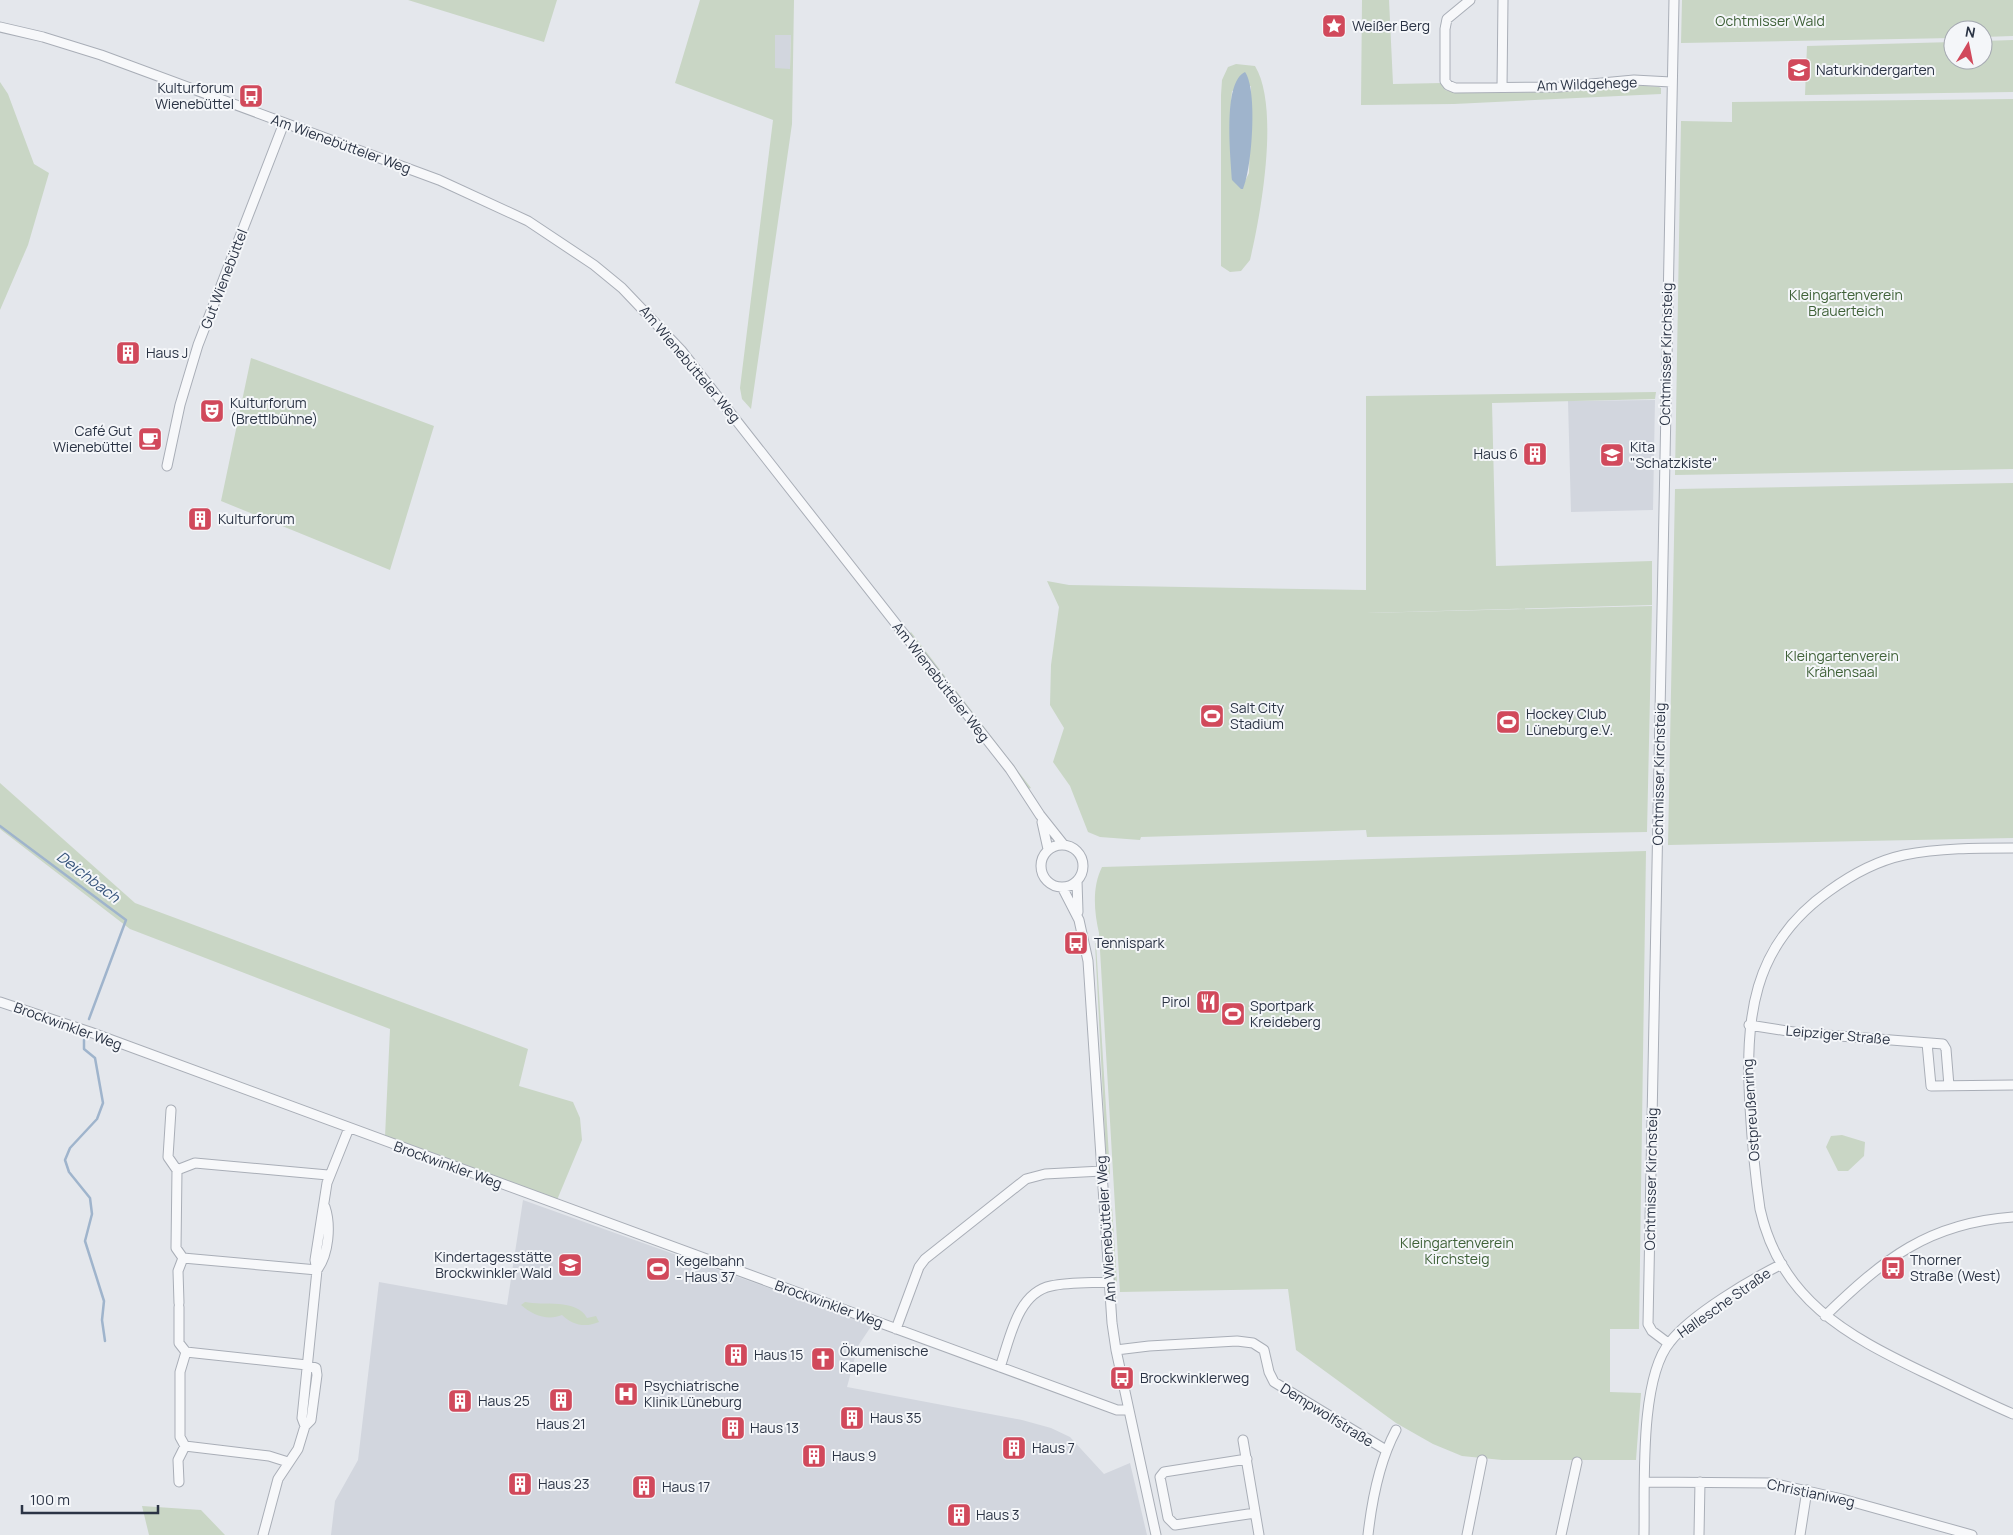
<svg xmlns="http://www.w3.org/2000/svg" width="2013" height="1535" font-family="Manrope,sans-serif">
  <style>
    .built { fill: #d2d6de }
    .green { fill: #c9d6c5; fill-rule: evenodd }
    .water { fill: #9fb4cc }
    .lines { fill: none; stroke-linecap: round; stroke-linejoin: round }
    .stream { stroke: #9fb4cc; stroke-width: 2.5 }
    .minor-casing { stroke: #a9aeb7; stroke-width: 11 }
    .minor { stroke: #f7f8fa; stroke-width: 9 }
    .labels { text-anchor: middle; stroke-width: 4; stroke-linejoin: round; paint-order: stroke }
    .park-label { font-size: 14px; fill: #3f6138; stroke: #f4f6f9 }
    .poi-label { font-size: 14px; fill: #2b3445; stroke: #f4f6f9; text-anchor: start }
    .street-label { font-size: 14px; fill: #2b3445; stroke: #f4f6f9 }
    .water-label { font-size: 15px; font-style: italic; fill: #34527a; stroke: #f4f6f9 }
  </style>
  <rect width="100%" height="100%" fill="#e4e7ec"/>
  <!-- built -->
  <path class="built" d="M775 34 791 35 790 69H774Z
    M1655 400 1653 510 1571 512 1568 401Z
    M523 1200 872 1325 858 1346 847 1387 1022 1420 1051 1428 1070 1437 1104 1474 1130 1463 1147 1535H331L335 1501 358 1460 379 1282 507 1305Z"/>
  <!-- green -->
  <path class="green" d="M408 0H557L544 42Z
    M700 0H794L792 124 751 409 742 399 740 388 773 120 675 83ZM775 35H791L790 69 775 68Z
    M1362 0H1389L1393 84 1442 83 1445 90 1460 93 1554 92 1635 85 1659 87 1661 88V94L1454 104 1361 105Z
    M1682 0H2013V36L1983 37V30H1953V38L1681 43Z
    M2013 40V92L1805 95 1807 46 1953 42V60H1983V41Z
    M1236 64 1255 66C1280 107 1261 214 1250 260L1241 271 1230 272 1221 266V95L1222 80 1228 67ZM1251 86 1249 173 1241 189C1234 156 1228 125 1232 91Z
    M0 82 8 94 34 164 49 173 28 245 0 310Z
    M2013 99V469L1675 475 1681 121 1732 122V102Z
    M251 358 434 426 390 570 221 501Z
    M1656 392 1655 399 1492 403 1496 566 1652 561V605L1367 613 1652 606 1647 832 1367 837 1366 830 1141 837 1140 840 1100 837 1088 832 1070 786 1053 762 1064 728 1050 705 1051 665 1059 607 1047 581 1069 585 1366 590V396Z
    M2013 483V838L1668 845 1675 489Z
    M911 632 1031 788 1028 789 909 634Z
    M0 783 135 903 528 1049 519 1086 573 1102 580 1118 582 1140 557 1200 385 1137 390 1029 130 929 0 829Z
    M1646 851 1639 1329H1610V1392L1641 1393 1636 1460H1502L1462 1456 1433 1444 1396 1423 1296 1350 1288 1289 1120 1292 1099 933C1094 911 1092 887 1102 867Z
    M1095 943H1096L1110 1174 1107 1175Z
    M1842 1135 1865 1142 1864 1156 1848 1171H1838L1826 1147 1831 1136Z
    M1109 1207H1112L1117 1282 1114 1284Z
    M525 1302C542 1306 577 1298 587 1318L596 1316 599 1322C585 1328 572 1325 562 1315 548 1321 532 1315 521 1305Z
    M142 1506 201 1510 225 1535H149Z"/>
  <!-- water -->
  <path class="water" d="M1245 72C1258 90 1252 169 1243 189H1241L1232 180C1231 159 1222 82 1245 72Z"/>
  <g class="lines">
    <!-- stream -->
    <path class="stream" d="M0 826 126 920 89 1019
      M84 1040V1049L95 1058 103 1103 97 1119 70 1148 65 1160 69 1172 90 1198 92 1214 85 1241 104 1301 102 1320 105 1341"/>
    <defs>
      <path id="minor" d="M1470 0 1447 19 1445 29V81L1448 85 1455 88 1559 87 1634 80 1671 82
        M0 27 43 37 101 55 439 180 528 221 594 265 622 288 681 350 1010 769 1040 815 1063 844
        M1502 87 1503 0
        M167 466 180 405 198 345 284 123
        M1042 822 1048 849
        M1041 866a21 21 0 1 1 42 0a21 21 0 1 1-42 0Z
        M2013 848C1977 848 1939 848 1904 855 1876 861 1851 875 1829 891 1751 946 1745 1019 1750 1107 1752 1141 1755 1175 1760 1209 1780 1299 1846 1335 1923 1372 1953 1386 1983 1401 2013 1414
        M1077 881 1078 912
        M1062 887 1079 920 1088 961 1112 1323 1116 1350 1156 1535
        M0 1002 90 1032 1117 1410H1129
        M1749 1025 1800 1033 1943 1044 1946 1049 1949 1086
        M1927 1043 1931 1086 2013 1085
        M171 1110 168 1157 177 1170
        M317 1270 183 1258 176 1248 177 1170 195 1163 328 1175
        M317 1270C329 1254 331 1225 325 1207
        M179 1303 178 1271 183 1258
        M179 1307V1343L186 1352
        M1825 1316C1884 1259 1928 1223 2013 1217
        M896 1329 919 1267 925 1259 1026 1179 1045 1174 1102 1171
        M1668 1343 1652 1331 1648 1324 1674 0
        M1116 1350 1149 1346 1237 1341 1253 1343 1264 1350 1269 1372 1274 1382 1386 1450
        M1000 1367C1010 1339 1017 1293 1051 1286 1069 1282 1090 1283 1109 1282
        M305 1426 302 1418 317 1270 315 1260 327 1183 349 1128
        M1243 1440 1259 1535
        M1247 1459 1164 1472 1160 1477 1168 1518 1175 1525 1255 1513
        M179 1482 178 1460 185 1446
        M1645 1482 1772 1483 1842 1499 1972 1535
        M263 1535 278 1479 298 1449 305 1426 311 1420 317 1375 316 1368 307 1365 186 1352 180 1372V1437L185 1446 269 1456 288 1462
        M1368 1535C1372 1499 1379 1462 1396 1430
        M1467 1535 1482 1460
        M1561 1535 1577 1462
        M1644 1535C1645 1487 1639 1379 1670 1342 1692 1314 1750 1280 1782 1264
        M1699 1535 1700 1482
        M1800 1535 1807 1490"/>
    </defs>
    <!-- minor casing -->
    <use href="#minor" class="minor-casing"/>
    <!-- minor -->
    <use href="#minor" class="minor"/>
  </g>
  <!-- icons -->
  <defs>
    <symbol id="sight-square" viewBox="-11 -11 22 22"><rect x="-9" y="-9" width="18" height="18" rx="4" fill="#d1495b" stroke="#f4f6f9"/><path d="M0-6L1.8-2.2L6-1.7L2.9 1.2L3.7 5.4L0 3.3L-3.7 5.4L-2.9 1.2L-6-1.7L-1.8-2.2Z" fill="#fff"/></symbol>
    <symbol id="school-square" viewBox="-11 -11 22 22"><rect x="-9" y="-9" width="18" height="18" rx="4" fill="#d1495b" stroke="#f4f6f9"/><path d="M0-5L7-2L0 1L-7-2ZM-4 1L0 2.5L4 1V4Q0 6-4 4Z" fill="#fff"/></symbol>
    <symbol id="bus-square" viewBox="-11 -11 22 22"><rect x="-9" y="-9" width="18" height="18" rx="4" fill="#d1495b" stroke="#f4f6f9"/><path d="M-5-6H5V4H4V6H2V4H-2V6H-4V4H-5ZM-3.5-4V0h7V-4ZM-3.5 1.2v1.5H-2V1.2ZM2 1.2v1.5H3.5V1.2Z" fill="#fff"/></symbol>
    <symbol id="building-square" viewBox="-11 -11 22 22"><rect x="-9" y="-9" width="18" height="18" rx="4" fill="#d1495b" stroke="#f4f6f9"/><path d="M-4-6H4V6H1V3H-1V6H-4ZM-2.5-4.3h1.7v1.8h-1.7ZM.8-4.3h1.7v1.8H.8ZM-2.5-1h1.7V.8h-1.7ZM.8-1h1.7V.8H.8Z" fill="#fff"/></symbol>
    <symbol id="theatre-square" viewBox="-11 -11 22 22"><rect x="-9" y="-9" width="18" height="18" rx="4" fill="#d1495b" stroke="#f4f6f9"/><path d="M-5-5.5Q0-4 5-5.5V0Q5 5 0 6Q-5 5-5 0ZM-3.3-2.5H-1v1.5H-3.3ZM1-2.5H3.3v1.5H1ZM-2.8 1Q0 5.5 2.8 1Z" fill="#fff"/></symbol>
    <symbol id="cafe-square" viewBox="-11 -11 22 22"><rect x="-9" y="-9" width="18" height="18" rx="4" fill="#d1495b" stroke="#f4f6f9"/><path d="M-5.5-4.5H6V0H3Q3 3.5 0 3.5H-2.5Q-5.5 3.5-5.5 0ZM3-3.2v2h1.7v-2ZM-6 4.5H4V6H-6Z" fill="#fff"/></symbol>
    <symbol id="stadium-square" viewBox="-11 -11 22 22"><rect x="-9" y="-9" width="18" height="18" rx="4" fill="#d1495b" stroke="#f4f6f9"/><path d="M0-5a6.5 5 0 1 0 0 10a6.5 5 0 1 0 0-10ZM-3.5-1.8h7v3.6h-7Z" fill="#fff"/></symbol>
    <symbol id="restaurant-square" viewBox="-11 -11 22 22"><rect x="-9" y="-9" width="18" height="18" rx="4" fill="#d1495b" stroke="#f4f6f9"/><path d="M-5-6h1v4h1v-4h1v4h1v-4h1v5L-1.5 .5V6h-2V.5L-5-1ZM5-6V6H3V1.5H1.5Q1.5-4 5-6Z" fill="#fff"/></symbol>
    <symbol id="church-square" viewBox="-11 -11 22 22"><rect x="-9" y="-9" width="18" height="18" rx="4" fill="#d1495b" stroke="#f4f6f9"/><path d="M-1.2-6h2.4v3.5h3.3v2.4h-3.3V6h-2.4V-.1h-3.3v-2.4h3.3Z" fill="#fff"/></symbol>
    <symbol id="hospital-square" viewBox="-11 -11 22 22"><rect x="-9" y="-9" width="18" height="18" rx="4" fill="#d1495b" stroke="#f4f6f9"/><path d="M-5-5h3v3.5h4V-5h3V5h-3V1.5h-4V5h-3Z" fill="#fff"/></symbol>
  </defs>
  <g fill-rule="evenodd">
    <use href="#sight-square" x="1320" y="12" width="28" height="28"/>
    <use href="#school-square" x="1785" y="56" width="28" height="28"/>
    <use href="#bus-square" x="237" y="82" width="28" height="28"/>
    <use href="#building-square" x="114" y="339" width="28" height="28"/>
    <use href="#theatre-square" x="198" y="397" width="28" height="28"/>
    <use href="#cafe-square" x="136" y="425" width="28" height="28"/>
    <use href="#building-square" x="1521" y="440" width="28" height="28"/>
    <use href="#school-square" x="1598" y="441" width="28" height="28"/>
    <use href="#building-square" x="186" y="505" width="28" height="28"/>
    <use href="#stadium-square" x="1198" y="702" width="28" height="28"/>
    <use href="#stadium-square" x="1494" y="708" width="28" height="28"/>
    <use href="#bus-square" x="1062" y="929" width="28" height="28"/>
    <use href="#restaurant-square" x="1194" y="988" width="28" height="28"/>
    <use href="#stadium-square" x="1219" y="1000" width="28" height="28"/>
    <use href="#school-square" x="556" y="1251" width="28" height="28"/>
    <use href="#bus-square" x="1879" y="1254" width="28" height="28"/>
    <use href="#stadium-square" x="644" y="1255" width="28" height="28"/>
    <use href="#building-square" x="722" y="1341" width="28" height="28"/>
    <use href="#church-square" x="809" y="1345" width="28" height="28"/>
    <use href="#bus-square" x="1108" y="1364" width="28" height="28"/>
    <use href="#hospital-square" x="612" y="1380" width="28" height="28"/>
    <use href="#building-square" x="547" y="1386" width="28" height="28"/>
    <use href="#building-square" x="446" y="1387" width="28" height="28"/>
    <use href="#building-square" x="838" y="1404" width="28" height="28"/>
    <use href="#building-square" x="719" y="1414" width="28" height="28"/>
    <use href="#building-square" x="1000" y="1434" width="28" height="28"/>
    <use href="#building-square" x="800" y="1442" width="28" height="28"/>
    <use href="#building-square" x="506" y="1470" width="28" height="28"/>
    <use href="#building-square" x="630" y="1473" width="28" height="28"/>
    <use href="#building-square" x="945" y="1501" width="28" height="28"/>
  </g>
  <g class="labels">
    <!-- park labels -->
    <g class="park-label">
      <text x="1770" y="26">Ochtmisser Wald</text>
      <text x="1846" y="300">Kleingartenverein<tspan x="1846" dy="16">Brauerteich</tspan></text>
      <text x="1842" y="661">Kleingartenverein<tspan x="1842" dy="16">Krähensaal</tspan></text>
      <text x="1457" y="1248">Kleingartenverein<tspan x="1457" dy="16">Kirchsteig</tspan></text>
    </g>
    <!-- poi labels -->
    <g class="poi-label">
      <text x="1352" y="31">Weißer Berg</text>
      <text x="1816" y="75">Naturkindergarten</text>
      <text x="234" y="93" text-anchor="end">Kulturforum<tspan x="234" dy="16">Wienebüttel</tspan></text>
      <text x="146" y="358">Haus J</text>
      <text x="230" y="408">Kulturforum<tspan x="230" dy="16">(Brettlbühne)</tspan></text>
      <text x="132" y="436" text-anchor="end">Café Gut<tspan x="132" dy="16">Wienebüttel</tspan></text>
      <text x="1630" y="452">Kita<tspan x="1630" dy="16">"Schatzkiste"</tspan></text>
      <text x="1518" y="459" text-anchor="end">Haus 6</text>
      <text x="218" y="524">Kulturforum</text>
      <text x="1230" y="713">Salt City<tspan x="1230" dy="16">Stadium</tspan></text>
      <text x="1526" y="719">Hockey Club<tspan x="1526" dy="16">Lüneburg e.V.</tspan></text>
      <text x="1094" y="948">Tennispark</text>
      <text x="1190" y="1007" text-anchor="end">Pirol</text>
      <text x="1250" y="1011">Sportpark<tspan x="1250" dy="16">Kreideberg</tspan></text>
      <text x="552" y="1262" text-anchor="end">Kindertagesstätte<tspan x="552" dy="16">Brockwinkler Wald</tspan></text>
      <text x="1910" y="1265">Thorner<tspan x="1910" dy="16">Straße (West)</tspan></text>
      <text x="676" y="1266">Kegelbahn<tspan x="676" dy="16">- Haus 37</tspan></text>
      <text x="840" y="1356">Ökumenische<tspan x="840" dy="16">Kapelle</tspan></text>
      <text x="754" y="1360">Haus 15</text>
      <text x="1140" y="1383">Brockwinklerweg</text>
      <text x="644" y="1391">Psychiatrische<tspan x="644" dy="16">Klinik Lüneburg</tspan></text>
      <text x="478" y="1406">Haus 25</text>
      <text x="870" y="1423">Haus 35</text>
      <text x="561" y="1429" text-anchor="middle">Haus 21</text>
      <text x="750" y="1433">Haus 13</text>
      <text x="1032" y="1453">Haus 7</text>
      <text x="832" y="1461">Haus 9</text>
      <text x="538" y="1489">Haus 23</text>
      <text x="662" y="1492">Haus 17</text>
      <text x="976" y="1520">Haus 3</text>
    </g>
    <!-- street labels -->
    <g class="street-label">
      <text transform="translate(1587 84) rotate(-2)" y="5">Am Wildgehege</text>
      <text transform="translate(341 144) rotate(20)" y="5">Am Wienebütteler Weg</text>
      <text transform="translate(224 279) rotate(-69)" y="5">Gut Wienebüttel</text>
      <text transform="translate(1666 354) rotate(-89)" y="5">Ochtmisser Kirchsteig</text>
      <text transform="translate(690 364) rotate(50)" y="5">Am Wienebütteler Weg</text>
      <text transform="translate(941 682) rotate(52)" y="5">Am Wienebütteler Weg</text>
      <text transform="translate(1659 774) rotate(-89)" y="5">Ochtmisser Kirchsteig</text>
      <text transform="translate(68 1026) rotate(20)" y="5">Brockwinkler Weg</text>
      <text transform="translate(1838 1035) rotate(5)" y="5">Leipziger Straße</text>
      <text transform="translate(1751 1110) rotate(-94)" y="5">Ostpreußenring</text>
      <text transform="translate(448 1165) rotate(20)" y="5">Brockwinkler Weg</text>
      <text transform="translate(1651 1179) rotate(-89)" y="5">Ochtmisser Kirchsteig</text>
      <text transform="translate(1106 1229) rotate(-94)" y="5">Am Wienebütteler Weg</text>
      <text transform="translate(1724 1303) rotate(-35)" y="5">Hallesche Straße</text>
      <text transform="translate(829 1304) rotate(20)" y="5">Brockwinkler Weg</text>
      <text transform="translate(1327 1415) rotate(32)" y="5">Dempwolfstraße</text>
      <text transform="translate(1811 1493) rotate(12)" y="5">Christianiweg</text>
    </g>
    <!-- water labels -->
    <g class="water-label">
      <text transform="translate(88 877) rotate(37)" y="5">Deichbach</text>
    </g>
  </g>
  <!-- north arrow -->
  <g transform="translate(1968 45) rotate(10)"><circle r="24" fill="#f4f6f9" stroke="#a4a8b1"/>
  <path d="M0-4L9 19L0 12L-9 19Z" fill="#d1495b"/>
  <text y="-8" font-size="14" font-weight="bold" text-anchor="middle" fill="#2b3445">N</text>
  </g>
  <!-- scale -->
  <path d="M22 1505v8h136v-8" fill="none" stroke="#2b3445" stroke-width="2.5"/>
  <text x="30" y="1505" font-size="15" fill="#2b3445" stroke="#f4f6f9" stroke-width="4" paint-order="stroke">100 m</text>
</svg>
